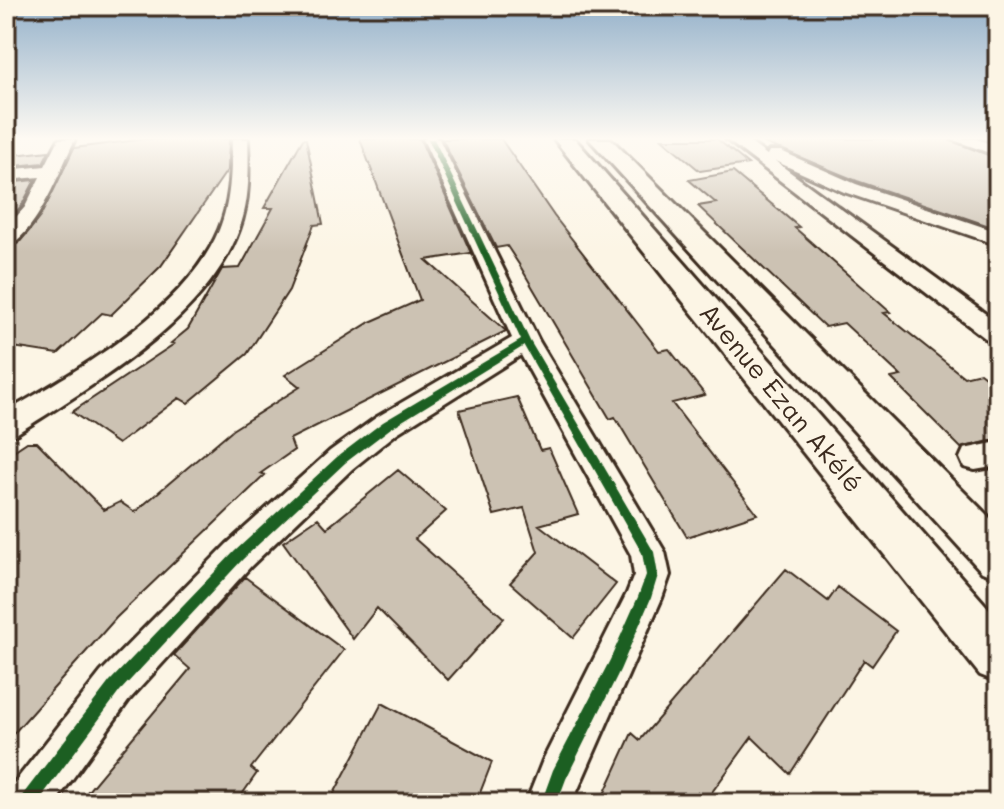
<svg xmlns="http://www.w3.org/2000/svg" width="1004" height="809" font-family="Mali,sans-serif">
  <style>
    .building { fill: #ccc2b3; stroke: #3b2a1e; stroke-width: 2 }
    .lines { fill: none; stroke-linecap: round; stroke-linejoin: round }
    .minor-casing { stroke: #3b2a1e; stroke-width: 6 }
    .tertiary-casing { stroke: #3b2a1e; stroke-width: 6 }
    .minor { fill: #fcf5e5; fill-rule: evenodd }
    .tertiary { fill: #fcf5e5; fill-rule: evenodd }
    .cycleway-casing { stroke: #fcf5e5; stroke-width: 5 }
    .cycleway { fill: #1b5e20; fill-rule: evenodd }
    .labels { text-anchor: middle; stroke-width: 6; stroke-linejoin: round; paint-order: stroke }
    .street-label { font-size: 26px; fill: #3b2a1e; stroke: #fcf5e5 }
  </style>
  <rect width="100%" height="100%" fill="#fcf5e5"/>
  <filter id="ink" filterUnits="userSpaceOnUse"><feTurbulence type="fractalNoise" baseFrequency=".0125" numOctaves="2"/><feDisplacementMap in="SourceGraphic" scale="16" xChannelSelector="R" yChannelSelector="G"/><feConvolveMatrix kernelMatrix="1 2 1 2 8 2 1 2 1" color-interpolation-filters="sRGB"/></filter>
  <g filter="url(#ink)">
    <!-- building -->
    <path class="building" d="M145 139H229L228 169 161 266 111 315 102 313 58 354 6 346V249L19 243 40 217 74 148Z
      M303 139H306L323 224 314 225 289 290 247 354 188 403 179 398 118 444 72 412 174 344 171 343 188 329 222 269 240 268 273 208H264Z
      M360 139H420L471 253 426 260 506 331 290 439 294 450 261 473 265 475 116 618 6 742V456L27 442H37L104 510 120 502 135 512 232 430 300 387 285 375 370 322 420 300Z
      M442 139H501L554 216 659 351 669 349 705 395 672 403 757 514 687 537 615 417 610 419 520 266 507 246 496 248Z
      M662 139H717L748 164 700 171Z
      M755 139H948L998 159V229L857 181Z
      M49 151 43 163 6 167V156Z
      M733 172 799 227 795 228 890 312 884 313 964 377 980 373 998 387V439L961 448 891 378 901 376 844 323 825 327 698 206 716 203 689 180Z
      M35 180 22 205 6 224V183Z
      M517 397 540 450 549 448 578 514 539 525 616 584 573 638 510 583 538 552 524 508 494 515 459 410Z
      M398 470 446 511 415 539 504 618 448 680 377 608 353 639 283 542 318 518 327 528Z
      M786 569 828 601 838 587 896 631 872 666 864 660 790 774 752 737 704 803H600L632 733 640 740Z
      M245 577 344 650 251 768 257 773 236 803H78L190 669 174 655Z
      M382 703 492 762 476 803H329Z"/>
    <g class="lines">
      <defs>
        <path id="minor" d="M59 139H75C63 164 35 239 6 246V228L25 207 40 177 6 180V170L45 166Z
          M232 139H248C249 169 250 201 239 230 206 320 93 385 16 434L6 437V412C78 370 185 311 219 230 231 202 231 170 232 139Z
          M423 139H439L539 341 665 552 670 575 662 598 572 803H526L543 760 627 593 634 575 631 555 521 355 397 433 352 469 251 566 129 700 55 803H6L11 787 101 672 227 544 330 451 377 417 512 338Z
          M726 139H745L767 155 769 151H781L856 184 998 232V245L844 192 775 161 998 323V343L989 341Z
          M951 139H976L998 146V156Z
          M998 442V466L975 470 964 467 960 458 964 449Z"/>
        <path id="tertiary" d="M554 139H575L998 619V682L980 675Z
          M589 139H611L998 526V578L982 572Z"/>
      </defs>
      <!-- minor casing -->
      <use href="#minor" class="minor-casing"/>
      <!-- tertiary casing -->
      <use href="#tertiary" class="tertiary-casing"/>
      <!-- minor -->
      <use href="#minor" class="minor"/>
      <!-- tertiary -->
      <use href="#tertiary" class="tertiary"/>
      <defs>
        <path id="cycleway" d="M428 139H434L530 341 654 552 658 575 651 598 620 670 566 779 557 803H541L553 770 610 660 638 597 646 575 642 553 524 346 391 428 345 463 243 559 120 691 37 803H19L21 797 110 681 235 551 337 457 383 422 521 340Z"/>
      </defs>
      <!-- cycleway casing -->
      <use href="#cycleway" class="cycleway-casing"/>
      <!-- cycleway -->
      <use href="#cycleway" class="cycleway"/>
    </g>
  </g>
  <!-- sky -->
  <linearGradient id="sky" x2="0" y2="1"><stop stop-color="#94b1ca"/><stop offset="0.55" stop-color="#fefaf3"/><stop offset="1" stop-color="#fefaf3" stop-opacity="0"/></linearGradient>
  <rect width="1004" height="252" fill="url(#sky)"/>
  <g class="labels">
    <!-- street labels -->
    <g class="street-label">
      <text transform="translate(781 398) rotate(50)" y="9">Avenue Ezan Akélé</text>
    </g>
  </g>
  <!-- margin -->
  <rect width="1004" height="809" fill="none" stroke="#fcf5e5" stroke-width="32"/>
  <rect x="16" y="16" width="972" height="777" fill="none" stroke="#3b2a1e" stroke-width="3" filter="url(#ink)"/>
</svg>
